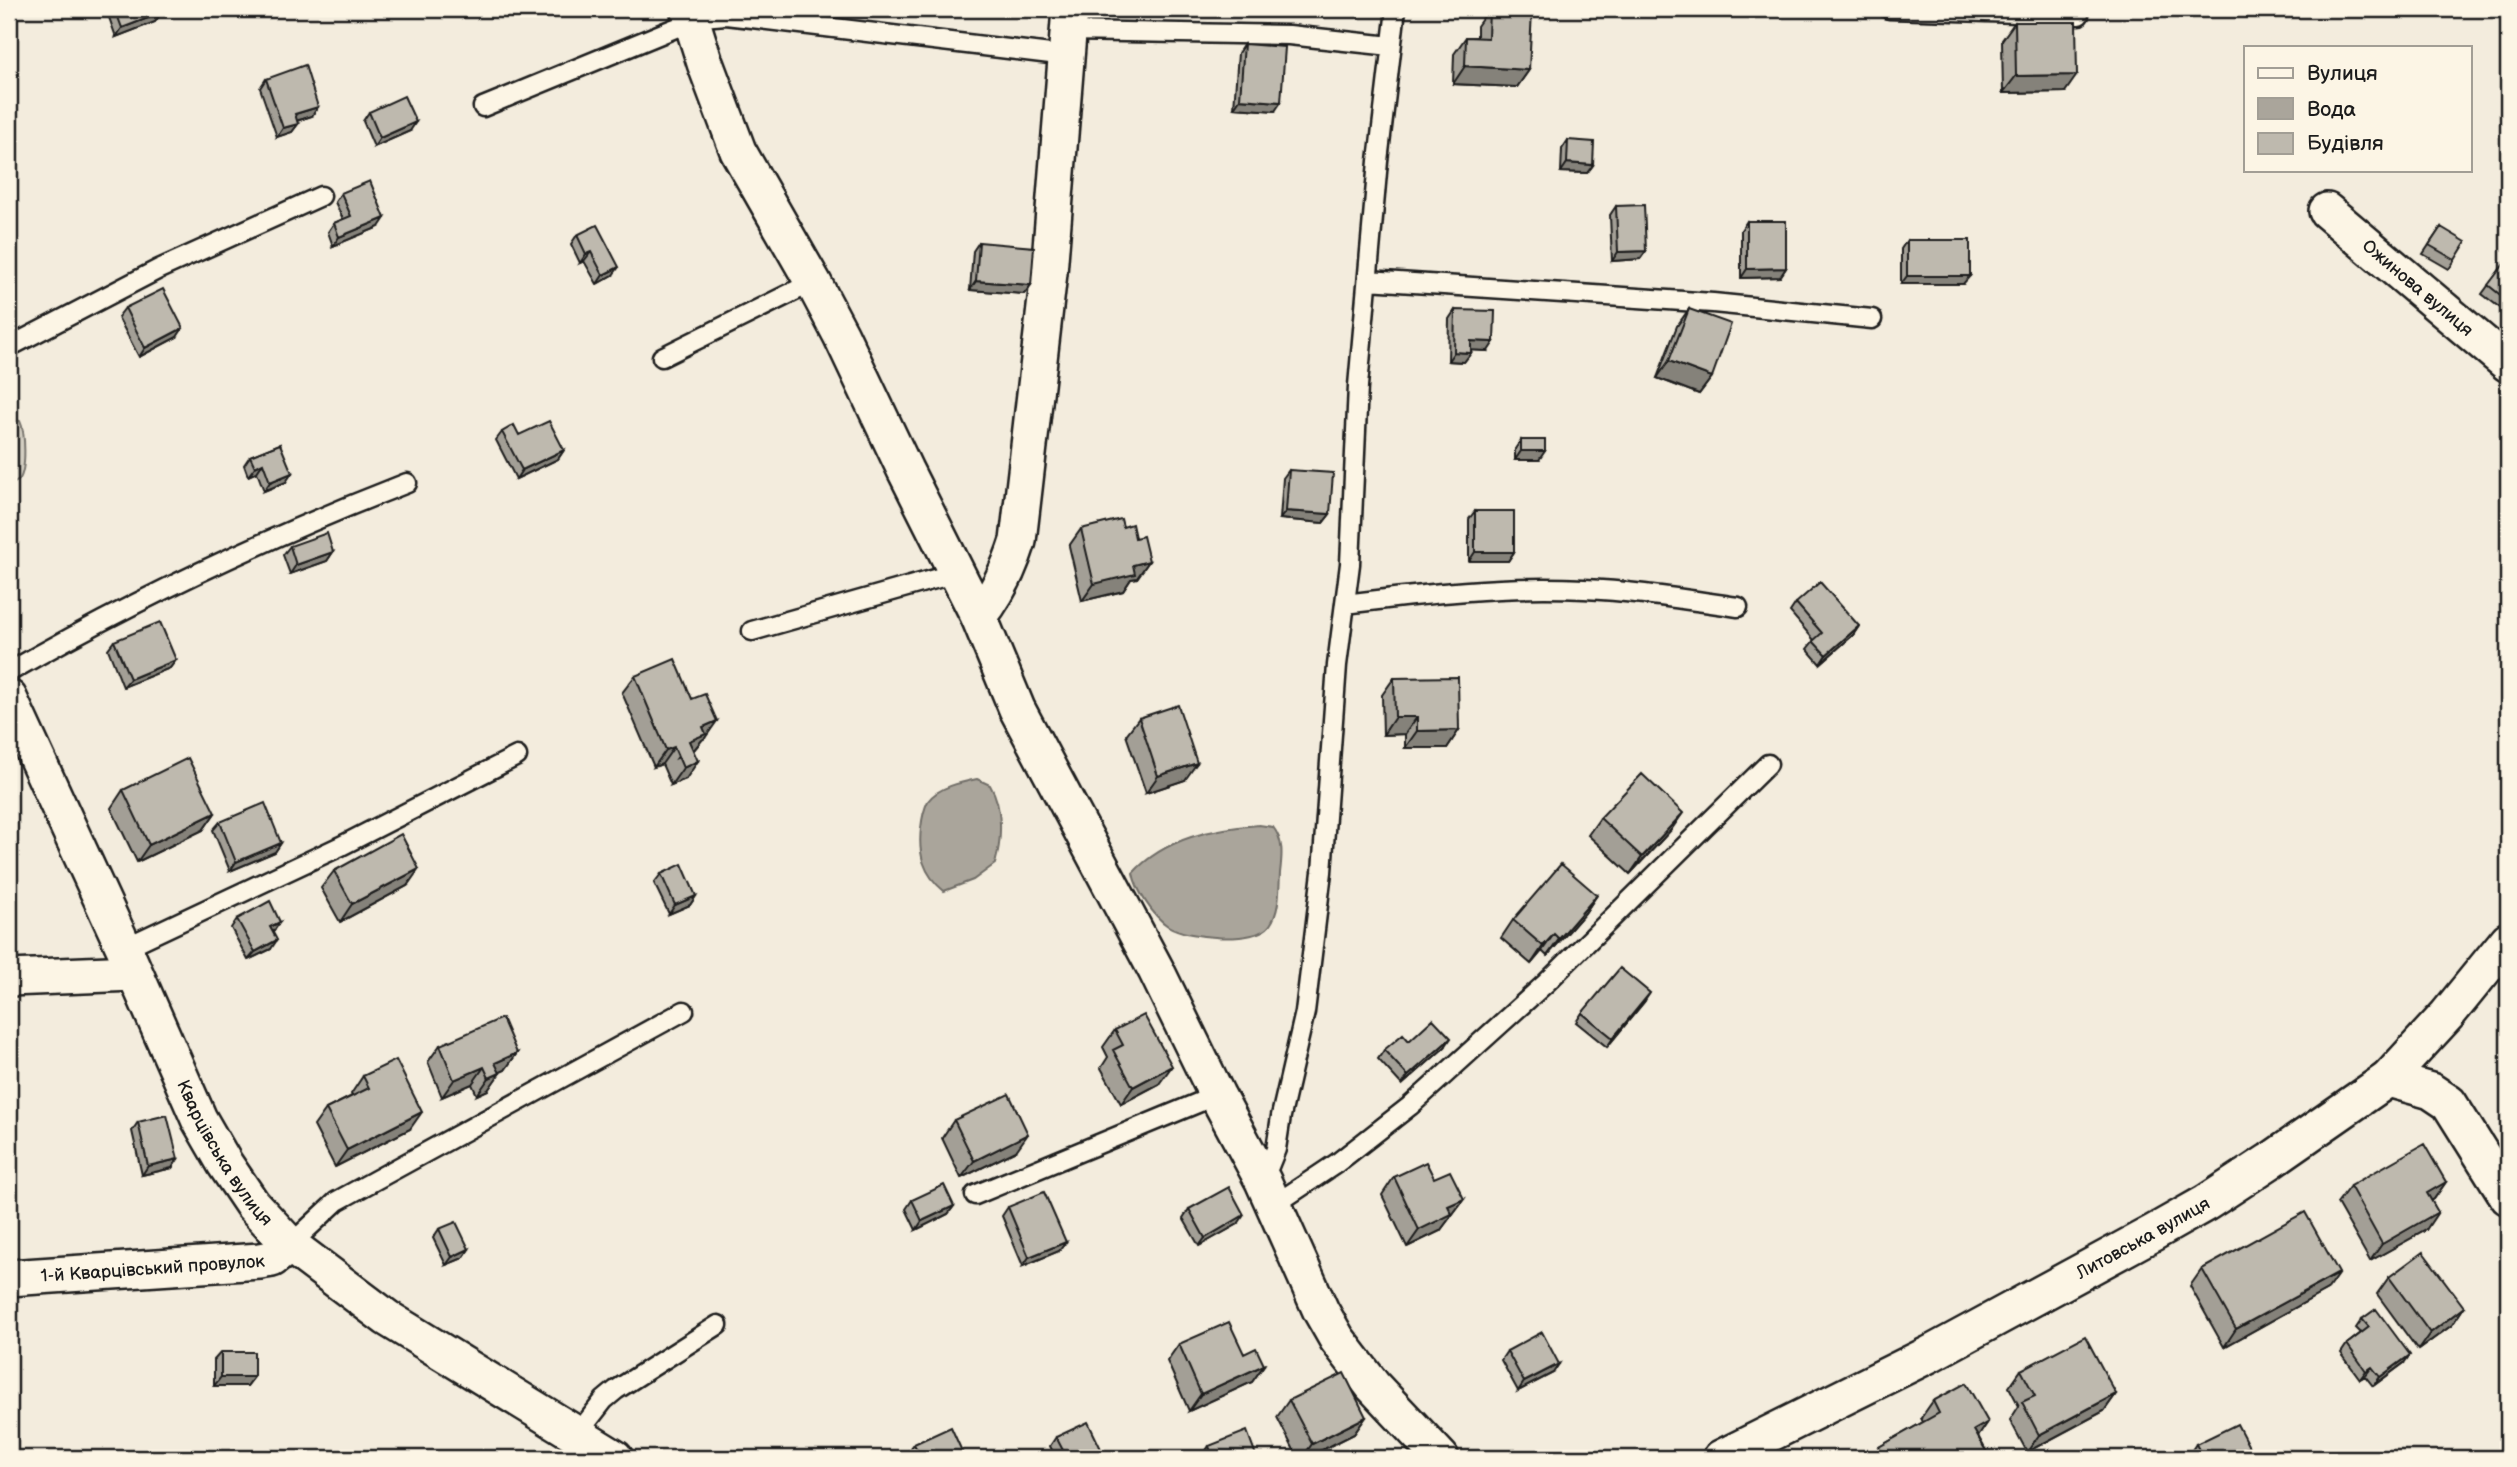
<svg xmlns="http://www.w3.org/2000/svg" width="2517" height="1467" font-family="'Balsamiq Sans',sans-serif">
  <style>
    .green { fill: #d3cec1; stroke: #78756e; stroke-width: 2 }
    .water { fill: #aaa59b; stroke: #716e68; stroke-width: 2 }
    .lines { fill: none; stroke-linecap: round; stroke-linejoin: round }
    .service-casing { stroke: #1c1c1c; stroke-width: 23 }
    .minor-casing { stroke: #1c1c1c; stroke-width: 40 }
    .service { stroke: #fcf5e5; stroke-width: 18 }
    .minor { stroke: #fcf5e5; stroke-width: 35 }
    .wall { fill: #a39f96; stroke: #1c1c1c; stroke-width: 2 }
    .shaded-wall { fill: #85827a; stroke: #1c1c1c; stroke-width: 2 }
    .building { fill: #beb9ae; stroke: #1c1c1c; stroke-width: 2 }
    .labels { text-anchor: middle; stroke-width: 6; stroke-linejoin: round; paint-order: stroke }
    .street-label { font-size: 18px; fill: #1c1c1c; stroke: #fcf5e5 }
  </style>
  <rect width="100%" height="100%" fill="#f3ecdd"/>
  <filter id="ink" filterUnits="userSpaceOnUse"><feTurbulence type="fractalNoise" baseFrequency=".0143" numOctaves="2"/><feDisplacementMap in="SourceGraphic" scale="14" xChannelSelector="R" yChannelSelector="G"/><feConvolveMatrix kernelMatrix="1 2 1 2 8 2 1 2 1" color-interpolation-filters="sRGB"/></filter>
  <g filter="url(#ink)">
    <!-- green -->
    <path class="green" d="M9 418 20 421C25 431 27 470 19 480 17 482 11 484 9 486Z"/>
    <!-- water -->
    <path class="water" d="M977 779 990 785C1003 807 1002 839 995 864L973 880 944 891C923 874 918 853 921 828 922 819 924 809 928 801 938 787 962 782 977 779Z
      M1259 825 1273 827C1284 841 1282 856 1280 873 1279 890 1280 911 1270 925 1256 945 1187 938 1168 926 1153 916 1136 890 1133 873 1165 838 1214 828 1259 825Z"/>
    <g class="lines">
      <defs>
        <path id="service" d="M1889 9 2079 15
          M1068 31 1289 35 1391 46
          M483 107 702 17 726 15 1067 56
          M1368 280 1713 303 1872 319
          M9 347 159 269 321 196
          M662 357 813 282
          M1345 604C1424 594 1504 585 1584 589 1636 591 1687 600 1738 607
          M752 631 956 573
          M9 672C138 598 268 537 407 483
          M124 948 341 846 517 756
          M1263 1181 1276 1149 1281 1116 1305 1012 1322 872 1337 665 1350 564 1358 386 1378 161 1396 9
          M975 1195 1217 1095
          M1274 1205 1337 1163 1410 1106 1546 983 1768 764
          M290 1245 337 1201 684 1011
          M576 1436 604 1400 616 1390 718 1325"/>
        <g id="minor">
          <path d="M688 9 705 63 738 151 813 282 841 335 905 470 979 617 1017 709 1156 970 1217 1095 1263 1181 1321 1311 1337 1339 1373 1386 1441 1458"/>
          <path id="s1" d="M2327 211 2508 364"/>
          <path d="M979 617C998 593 1009 570 1018 541L1049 273 1070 9"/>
          <path id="s2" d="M9 698 124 948 199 1119 225 1164 252 1204 290 1245 387 1318 615 1458"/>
          <path d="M9 978 134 973"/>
          <path d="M2388 1079 2431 1091 2449 1103 2508 1197"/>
          <path id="s3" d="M9 1278 260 1261 272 1259 290 1245"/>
          <path id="s4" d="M1721 1458 1930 1354 2153 1233 2206 1203 2270 1161 2388 1079 2447 1015 2508 940"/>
        </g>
      </defs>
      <!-- service casing -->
      <use href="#service" class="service-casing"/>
      <!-- minor casing -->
      <use href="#minor" class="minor-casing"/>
      <!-- service -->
      <use href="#service" class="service"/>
      <!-- minor -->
      <use href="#minor" class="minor"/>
    </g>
    <!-- wall -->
    <path class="wall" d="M106 9H159L161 13 155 22 116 37Z
      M1489 9 1529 70 1517 87 1453 84 1454 54 1466 37H1477V26Z
      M2015 22 2065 92 2003 93 2002 40Z
      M1244 44 1275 111 1234 108 1238 53Z
      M266 79 312 116 297 121 298 124 292 132 277 137 260 88Z
      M369 112 410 131 374 147 363 121Z
      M1568 140 1593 165 1587 173 1561 172 1562 149Z
      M341 193 379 227 333 246 328 232 334 223 343 219 335 202Z
      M1616 206 1646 251 1640 259 1612 261 1610 215Z
      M1747 221 1786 268 1780 277 1741 278V230Z
      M2441 227 2455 260 2449 269 2423 254Z
      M577 235 613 275 597 284 584 261 580 263 571 244Z
      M1907 240 1963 284H1901V249Z
      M979 242 1031 285 1024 294 970 290 973 251Z
      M2507 260 2508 261V314L2482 294Z
      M125 308 177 337 139 357 118 317Z
      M1689 309 1712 377 1699 394 1657 378 1677 326Z
      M1455 310 1488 351 1471 350V353L1464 362 1448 361 1449 319Z
      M502 432 519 435 564 450 558 459 516 479 496 440Z
      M1521 440 1539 460H1515V449Z
      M280 444 286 482 264 491 257 472 248 476 244 465 250 456Z
      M1289 470 1330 514 1323 523 1280 519 1283 478Z
      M1475 511 1514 552 1508 561H1469V519Z
      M1123 527 1135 538 1149 561 1137 578 1131 579 1123 591 1082 601 1069 546 1081 529Z
      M290 546 333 552 327 561 290 574 283 555Z
      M1796 603 1859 626 1853 635 1820 664 1807 649 1814 640 1790 612Z
      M114 641 176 660 170 668 123 687 108 649Z
      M635 676 705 738 702 740 693 751 686 779 671 785 662 764 654 767 622 693Z
      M1394 678 1459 730 1447 748H1405V734L1383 735 1382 695Z
      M1139 718 1185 780 1146 793 1126 735Z
      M123 790 215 813 203 830 137 862 111 808Z
      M1600 818 1671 830 1630 874 1588 835Z
      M220 822 281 843 275 852 230 871 213 830Z
      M334 871 407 886 340 922 321 888Z
      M661 874 696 896 690 905 669 914 654 883Z
      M1597 895 1585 913 1547 956 1542 951 1531 964 1501 938 1513 920Z
      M237 919 274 931 273 932 271 949 248 960 231 928Z
      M1644 1002 1607 1047 1576 1022 1582 1013Z
      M1115 1030 1159 1084 1121 1104 1101 1068 1108 1057 1103 1047Z
      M1409 1041 1445 1047 1402 1085 1378 1059 1384 1050Z
      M440 1045 517 1053 505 1070 500 1072 488 1090 477 1095 472 1084 442 1097 428 1062Z
      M363 1076 410 1129 335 1167 314 1126 326 1109 352 1096 351 1094Z
      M954 1120 1016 1151 961 1178 942 1138Z
      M138 1122 178 1159 172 1168 142 1175 132 1131Z
      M1394 1177 1434 1178 1464 1199 1440 1231 1407 1247 1382 1195Z
      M2446 1182 2434 1199 2431 1201 2426 1230 2370 1261 2337 1203 2350 1186Z
      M912 1200 954 1206 948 1214 916 1230 906 1209Z
      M1008 1207 1066 1242 1059 1251 1023 1266 1002 1216Z
      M1189 1209 1238 1224 1199 1246 1183 1218Z
      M439 1229 469 1249 463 1258 446 1265 433 1238Z
      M2202 1269 2327 1290 2224 1347 2190 1286Z
      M2389 1277 2464 1307 2452 1325 2418 1350 2377 1294Z
      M2362 1319 2404 1363 2373 1386 2365 1376 2360 1379 2341 1353 2347 1344 2361 1333 2356 1328Z
      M1179 1344 1264 1365 1252 1382 1189 1411 1167 1361Z
      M1507 1351 1553 1373 1518 1391 1501 1360Z
      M221 1352 254 1377 247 1386H214V1360Z
      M2021 1370 2116 1394 2104 1411 2027 1452 2010 1420 2019 1406 2009 1387Z
      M1289 1400 1366 1417 1354 1434 1306 1458H1298L1277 1417Z
      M1933 1401 1988 1422 1978 1436 1990 1458H1871L1879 1447 1923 1422 1921 1418Z
      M1056 1437 1102 1451 1097 1458H1056L1050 1446Z
      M914 1444 965 1458H910L908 1452Z
      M2196 1444 2243 1455 2237 1458H2192L2190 1453Z
      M1209 1446 1257 1458H1204L1203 1455Z"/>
    <!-- shaded-wall -->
    <path class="shaded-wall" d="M935 9H945L944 10 932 13Z
      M1248 9H1285L1283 11 1247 10Z
      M161 13 155 22 116 37 122 28Z
      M1465 66 1529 70 1517 87 1453 84Z
      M2077 75 2065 92 2003 93 2016 76Z
      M1240 99 1281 102 1275 111 1234 108Z
      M318 107 312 116 289 123 295 114Z
      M416 122 410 131 374 147 380 138Z
      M298 124 292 132 277 137 283 128Z
      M1567 163 1593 165 1587 173 1561 172Z
      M385 218 379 227 333 246 339 237Z
      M1646 251 1640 259 1612 261 1618 252Z
      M591 252 584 261 580 263 586 254Z
      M619 267 613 275 597 284 603 275Z
      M1786 268 1780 277 1741 278 1747 269Z
      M1907 276H1970L1963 284H1901Z
      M976 281 1031 285 1024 294 970 290Z
      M183 328 177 337 139 357 145 348Z
      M1471 341 1494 342 1488 351 1465 350Z
      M1454 352 1471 353 1464 362 1448 361Z
      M1669 361 1712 377 1699 394 1657 378Z
      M564 450 558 459 516 479 522 470Z
      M1521 451H1545L1539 460H1515Z
      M263 463 257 472 248 476 255 467Z
      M292 473 286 482 264 491 270 482Z
      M1286 511 1330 514 1323 523 1280 519Z
      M333 552 327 561 290 574 296 565Z
      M1475 552H1514L1508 561H1469Z
      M1149 561 1137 578 1131 579 1123 591 1082 601 1094 584 1133 565Z
      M1859 626 1853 635 1820 664 1826 655Z
      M176 660 170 668 123 687 130 679Z
      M1395 717H1417L1405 734 1383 735Z
      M717 721 705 738 702 740 693 751 677 758 689 741 703 727Z
      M1459 730 1447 748H1405L1417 731Z
      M674 747 662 764 654 767 666 750Z
      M698 761 686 779 671 785 683 768Z
      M1197 763 1185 780 1146 793 1158 776Z
      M215 813 203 830 137 862 149 845Z
      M1683 813 1671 830 1630 874 1642 857Z
      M281 843 275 852 230 871 236 862Z
      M419 869 407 886 340 922 352 904Z
      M1597 895 1585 913 1547 956 1559 939Z
      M696 896 690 905 669 914 675 905Z
      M280 922 274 931 264 936 270 927Z
      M1554 934 1542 951 1531 964 1543 946Z
      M277 940 271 949 248 960 255 952Z
      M1650 993 1644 1002 1607 1047 1613 1038Z
      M1451 1038 1445 1047 1402 1085 1408 1076Z
      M517 1053 505 1070 489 1077 495 1063Z
      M1172 1066 1159 1084 1121 1104 1133 1087Z
      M484 1067 472 1084 442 1097 454 1080Z
      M500 1073 488 1090 477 1095 489 1078Z
      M422 1112 410 1129 335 1167 347 1150Z
      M1028 1134 1016 1151 961 1178 974 1161Z
      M178 1159 172 1168 142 1175 148 1166Z
      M2446 1182 2434 1199 2415 1211 2427 1193Z
      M1464 1199 1440 1231 1407 1247 1419 1230 1448 1206Z
      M954 1206 948 1214 916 1230 922 1221Z
      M2438 1212 2426 1230 2370 1261 2382 1244Z
      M1244 1215 1238 1224 1199 1246 1205 1238Z
      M1066 1242 1059 1251 1023 1266 1029 1257Z
      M469 1249 463 1258 446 1265 452 1257Z
      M2339 1273 2327 1290 2224 1347 2236 1329Z
      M2464 1307 2452 1325 2418 1350 2430 1333Z
      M2410 1355 2404 1363 2373 1386 2380 1377Z
      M1559 1364 1553 1373 1518 1391 1524 1382Z
      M1264 1365 1252 1382 1189 1411 1201 1394Z
      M2372 1367 2365 1376 2360 1379 2366 1371Z
      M221 1377H254L247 1386H214Z
      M2116 1394 2104 1411 2027 1452 2039 1435Z
      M1366 1417 1354 1434 1306 1458H1302L1312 1444Z
      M1988 1422 1976 1440 1974 1430Z
      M2249 1447 2243 1455 2237 1458H2225Z
      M1102 1451 1097 1458H1086Z"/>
    <!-- building -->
    <path class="building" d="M115 9H159L161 13 122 28Z
      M1489 9 1532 11 1529 70 1465 66 1466 37 1488 38Z
      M2015 22H2076L2077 75 2016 76Z
      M1244 44 1285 47 1281 102 1240 99Z
      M305 65 318 107 295 114 298 124 283 128 266 79Z
      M404 96 416 122 380 138 369 112Z
      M1568 140 1594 142 1593 165 1567 163Z
      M370 181 385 218 339 237 334 223 351 216 341 193Z
      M1644 205 1646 251 1618 252 1616 206Z
      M1747 221H1786V268L1747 269Z
      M597 225 619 267 603 275 591 252 586 254 577 235Z
      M2441 227 2466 242 2455 260 2429 245Z
      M1907 240H1970V276H1907Z
      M979 242 1034 247 1031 285 976 281Z
      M2507 260 2508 261V301L2488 285Z
      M163 289 183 328 145 348 125 308Z
      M1689 309 1731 324 1712 377 1669 361Z
      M1455 310 1495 311 1494 342 1471 341V353L1454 352Z
      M549 421 564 450 522 470 502 432 514 425 519 435Z
      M1521 440H1545V451H1521Z
      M280 444 292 473 270 482 263 463 255 467 250 456Z
      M1289 470 1333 473 1330 514 1286 511Z
      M1475 511H1514V552H1475Z
      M1121 519 1123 527 1132 524 1135 538 1143 536 1149 561 1133 565 1135 574 1094 584 1081 529Z
      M327 533 333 552 296 565 290 546Z
      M1820 582 1859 626 1826 655 1813 641 1822 633 1796 603Z
      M160 622 176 660 130 679 114 641Z
      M675 659 692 699 705 694 717 721 703 727 706 734 689 741 698 761 683 768 674 747 666 750 635 676Z
      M1458 677 1459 730 1417 731V717H1395L1394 678Z
      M1178 705 1197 763 1158 776 1139 718Z
      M188 758 215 813 149 845 123 790Z
      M1642 774 1683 813 1642 857 1600 818Z
      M265 803 281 843 236 862 220 822Z
      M401 834 419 869 352 904 334 871Z
      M682 864 696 896 675 905 661 874Z
      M1561 864 1597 895 1559 939 1554 934 1543 946 1513 920Z
      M270 901 280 922 270 927 277 940 255 952 237 919Z
      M1620 968 1650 993 1613 1038 1582 1013Z
      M9 1001H10L12 1029H9Z
      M1144 1015 1172 1066 1133 1087 1113 1050 1123 1045 1115 1030Z
      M502 1018 517 1053 495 1063 500 1073 489 1078 484 1067 454 1080 440 1045Z
      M1433 1019 1451 1038 1408 1076 1384 1050 1403 1034 1409 1041Z
      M396 1060 422 1112 347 1150 326 1109 369 1088 363 1076Z
      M1009 1094 1028 1134 974 1161 954 1120Z
      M167 1115 178 1159 148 1166 138 1122Z
      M2424 1144 2446 1182 2427 1193 2438 1212 2382 1244 2350 1186Z
      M1426 1162 1434 1178 1450 1171 1464 1199 1448 1206 1452 1214 1419 1230 1394 1177Z
      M944 1185 954 1206 922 1221 912 1200Z
      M1229 1187 1244 1215 1205 1238 1189 1209Z
      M1044 1192 1066 1242 1029 1257 1008 1207Z
      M2305 1212 2339 1273 2236 1329 2202 1269Z
      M456 1222 469 1249 452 1257 439 1229Z
      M2423 1252 2464 1307 2430 1333 2389 1277Z
      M2376 1309 2410 1355 2380 1377 2372 1367 2366 1371 2347 1344 2369 1327 2362 1319Z
      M1229 1322 1244 1354 1256 1348 1264 1365 1201 1394 1179 1344Z
      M1542 1332 1559 1364 1524 1382 1507 1351Z
      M2085 1336 2116 1394 2039 1435 2022 1402 2035 1396 2021 1370Z
      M221 1352H254V1377H221Z
      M1344 1373 1366 1417 1312 1444 1289 1400Z
      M1966 1383 1988 1422 1974 1430 1990 1458H1886L1879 1447 1939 1413 1933 1401Z
      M1088 1422 1102 1451 1086 1458H1067L1056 1437Z
      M2237 1424 2249 1447 2225 1458H2203L2196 1444Z
      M951 1427 965 1458H921L914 1444Z
      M1247 1431 1257 1458H1213L1209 1446Z"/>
  </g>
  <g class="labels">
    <!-- street labels -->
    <g class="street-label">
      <text dy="6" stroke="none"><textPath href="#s1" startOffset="119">Ожинова вулиця</textPath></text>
      <text dy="6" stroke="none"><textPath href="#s2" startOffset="504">Кварцівська вулиця</textPath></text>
      <text dy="6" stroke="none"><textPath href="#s4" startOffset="476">Литовська вулиця</textPath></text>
      <text dy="6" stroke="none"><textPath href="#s3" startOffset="144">1-й Кварцівський провулок</textPath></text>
    </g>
  </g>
  <!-- margin -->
  <rect width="2517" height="1467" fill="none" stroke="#fcf5e5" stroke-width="35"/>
  <rect x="18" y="18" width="2482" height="1432" fill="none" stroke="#1c1c1c" stroke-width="2.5" filter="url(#ink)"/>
  <!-- legend -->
  <rect x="2244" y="46" width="228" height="126" fill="#fcf5e5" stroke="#a29e95" stroke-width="2"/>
  <rect x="2258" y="68" width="35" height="10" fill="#fcf5e5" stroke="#a29e95" stroke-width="2"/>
  <text x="2307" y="80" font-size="21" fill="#1c1c1c">Вулиця</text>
  <rect x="2258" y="98" width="35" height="21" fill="#aaa59b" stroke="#a29e95" stroke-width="2"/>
  <text x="2307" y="116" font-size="21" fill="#1c1c1c">Вода</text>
  <rect x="2258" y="133" width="35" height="21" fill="#beb9ae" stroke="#a29e95" stroke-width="2"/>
  <text x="2307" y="150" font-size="21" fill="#1c1c1c">Будівля</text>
</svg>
